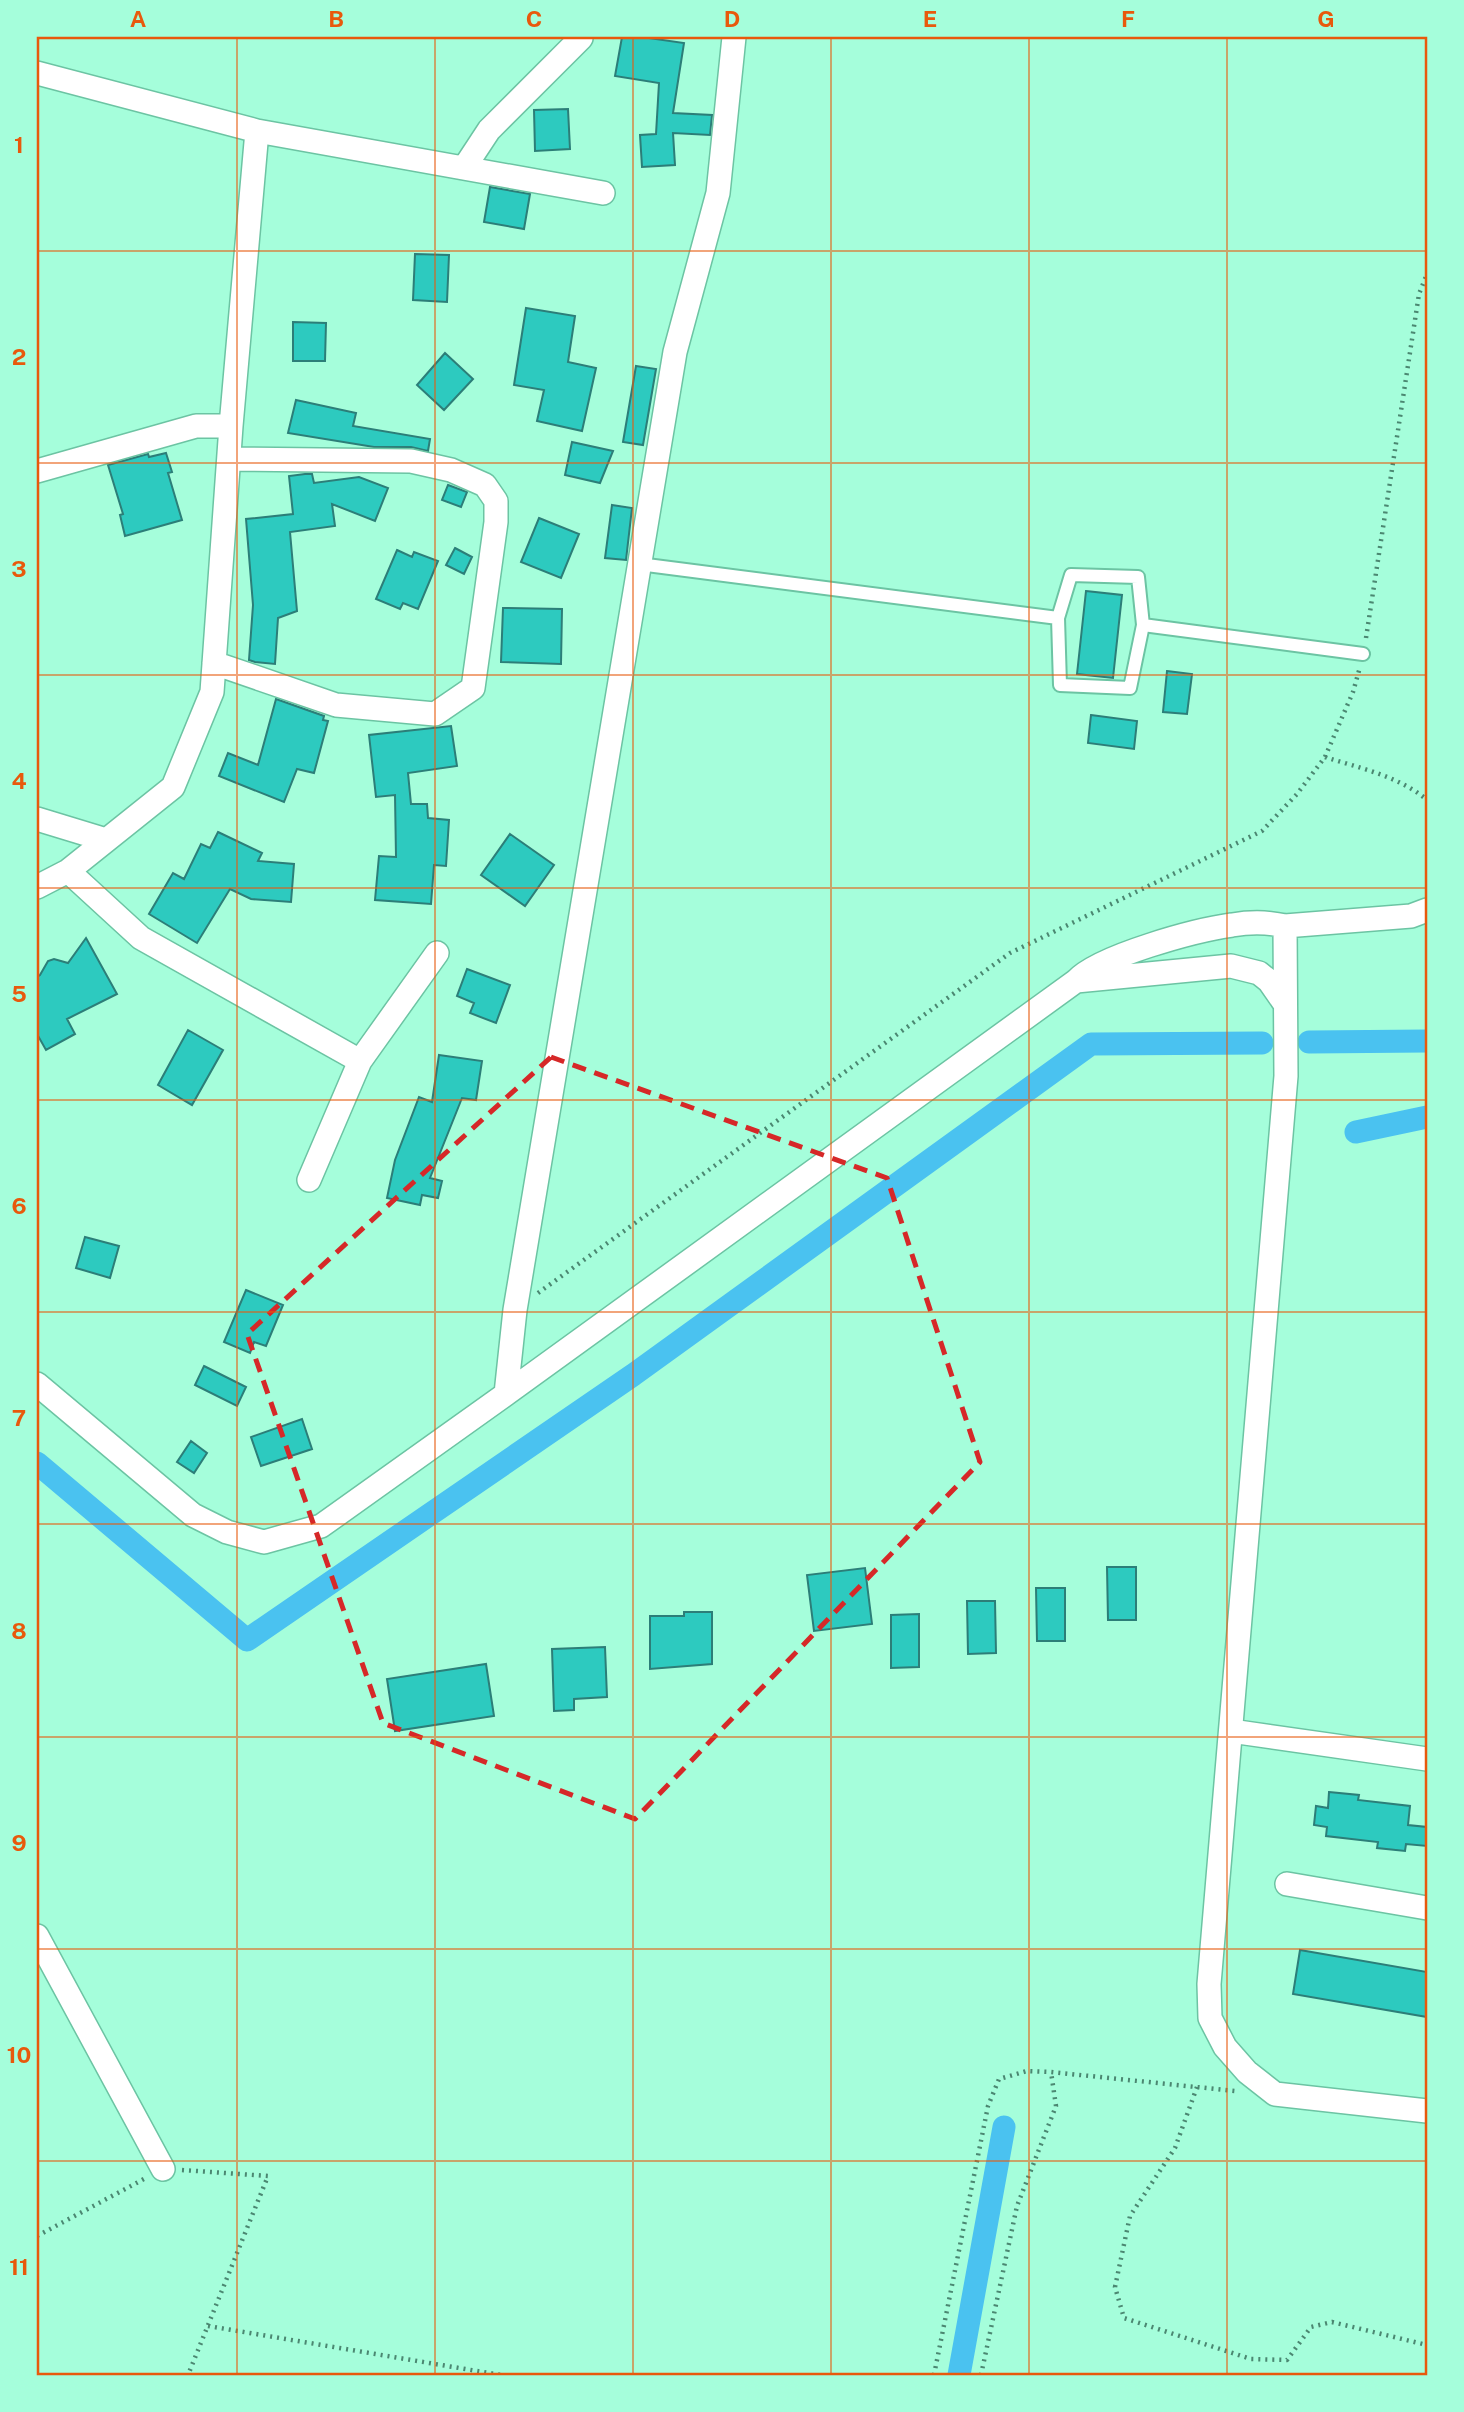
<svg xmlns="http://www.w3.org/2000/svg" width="1464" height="2412" font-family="'Public Sans',sans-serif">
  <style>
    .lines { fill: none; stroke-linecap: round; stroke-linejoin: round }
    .canal { stroke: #4ac2f0; stroke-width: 23 }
    .building { fill: #2dcabf; stroke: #2c7e78; stroke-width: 2 }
    .lane-casing { stroke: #6cc4a3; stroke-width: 16 }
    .street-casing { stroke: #6cc4a3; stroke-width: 26 }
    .path { stroke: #4b8771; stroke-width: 4.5; stroke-dasharray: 2 5; stroke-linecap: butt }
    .lane { stroke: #fff; stroke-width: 12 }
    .street { stroke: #fff; stroke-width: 23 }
    .marked { fill: none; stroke: #d62828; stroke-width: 5; stroke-dasharray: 14 9; stroke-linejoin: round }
    .grid { fill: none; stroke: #e8590c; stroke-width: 2; stroke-opacity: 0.55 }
    .neatline { fill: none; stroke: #e8590c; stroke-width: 2.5 }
    .grid-label { font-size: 23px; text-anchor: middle; font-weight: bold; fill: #e8590c }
  </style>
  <rect width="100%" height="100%" fill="#a5fedb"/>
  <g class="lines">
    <!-- canal -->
    <path class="canal" d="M1309 1042 1427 1041
      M1356 1132 1427 1117
      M37 1463 247 1640 633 1375 1091 1044 1262 1043
      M959 2375 1004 2127"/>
  </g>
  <!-- building -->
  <path class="building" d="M622 37H642L684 43 673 113 712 115 710 135 673 133 675 165 642 167 640 135 656 134 659 83 615 76Z
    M568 109 570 149 535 151 534 110Z
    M490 187 530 194 524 229 484 222Z
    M415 254 449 255 447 302 413 300Z
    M526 308 575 316 568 362 596 368 582 431 537 421 544 390 514 385Z
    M293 322 326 323 325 361H293Z
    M445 353 473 379 444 410 417 385Z
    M636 366 656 369 643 445 623 442Z
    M296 400 356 413 353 426 430 439 428 451 411 447H374L288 433Z
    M572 442 613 451 600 483 565 475Z
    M166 453 172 472 168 473 182 520 125 536 120 515 123 514 108 465 148 454 149 457Z
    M305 474H312L314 483 359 477 388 488 375 521 332 504 335 526 290 532 297 611 278 618 275 664 255 662 249 660 253 605 246 519 293 514 289 476Z
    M448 485 467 492 461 507 442 500Z
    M612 505 632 508 626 560 605 558Z
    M539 518 579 534 561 578 521 562Z
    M455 548 472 557 464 574 446 565Z
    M397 550 412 557 414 552 438 561 418 609 403 603 400 609 376 599Z
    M1086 591 1122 595 1113 678 1077 674Z
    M503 608 562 609 561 664 501 662Z
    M1167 671 1192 674 1187 714 1163 712Z
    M276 699 324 716 323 720 328 721 314 773 297 769 284 802 219 776 228 753 258 765Z
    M1091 715 1137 721 1134 749 1088 743Z
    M451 726 457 766 408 773 411 804H427L428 818 449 820 446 866 434 865 431 904 375 900 379 856 396 857 395 795 376 797 369 735Z
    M218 832 262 853 258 861 294 864 291 902 251 899 230 889 197 943 149 914 173 873 184 879 201 844 210 848Z
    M510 834 554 865 525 906 481 875Z
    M86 938 117 994 67 1019 75 1034 46 1050 37 1034V977L40 975 48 961 54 959 68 963Z
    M467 969 510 985 496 1023 470 1013 474 1003 457 996Z
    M188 1030 223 1050 192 1105 158 1085Z
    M439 1055 482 1061 476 1100 462 1098 430 1178 442 1181 438 1198 422 1195 420 1205 387 1198 395 1160 419 1097 432 1102Z
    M85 1237 119 1246 110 1278 76 1268Z
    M246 1290 283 1305 266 1346 254 1342 250 1353 224 1342Z
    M204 1366 246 1387 237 1406 195 1385Z
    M302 1419 312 1449 261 1466 251 1437Z
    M191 1441 207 1453 194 1473 177 1462Z
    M1107 1567H1136V1620H1108Z
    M865 1568 872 1624 814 1631 807 1575Z
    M1036 1588H1065V1641H1037Z
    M967 1601H995L996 1653 968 1654Z
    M684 1612H712V1664L650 1669V1616H684Z
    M919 1614V1667L891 1668V1615Z
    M605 1647 607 1697 574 1699V1710L554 1711 552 1649Z
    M486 1664 494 1716 395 1731 387 1679Z
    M1329 1792 1359 1795 1358 1800 1410 1806 1408 1825 1427 1827V1846L1406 1844 1405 1851 1377 1848 1378 1842 1326 1836 1327 1827 1314 1825 1316 1806 1328 1808Z
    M1300 1950 1427 1972V2017L1293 1994Z"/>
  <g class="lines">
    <defs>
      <path id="lane" d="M639 564 1058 618 1060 685 1130 688 1143 625 1363 654
        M1058 618 1071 575 1138 577 1143 625"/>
      <path id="street" d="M37 73 257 131 231 426 212 692 173 787 68 871 37 887
        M257 131 603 193
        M464 168 489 130 581 38 579 37
        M37 471 196 426H231
        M214 663 336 705 435 714 473 688 496 522V501L485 485 451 470 411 461 229 459
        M37 819 106 840
        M68 871 141 938 360 1061 437 953
        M1285 926 1286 1076 1209 1984 1210 2018 1225 2047 1247 2072 1275 2094 1427 2111
        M1076 981 1231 966 1259 973 1269 981 1285 1004
        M309 1180 360 1061
        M37 1384 193 1515 227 1532 264 1542 321 1526 506 1394 1076 981C1099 956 1196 930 1232 925 1250 922 1268 922 1285 926L1411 916 1427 910
        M506 1394 515 1310 675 352 718 193 734 37
        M1231 1731 1427 1759
        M1287 1884 1427 1908
        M37 1936 163 2169"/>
    </defs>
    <!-- lane casing -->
    <use href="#lane" class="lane-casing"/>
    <!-- street casing -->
    <use href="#street" class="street-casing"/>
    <!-- path -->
    <path class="path" d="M1366 638 1419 294 1427 274
      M1325 757C1359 768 1399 776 1427 800
      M538 1293 1010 953 1262 831 1297 794 1325 757 1353 692 1360 667
      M1197 2087 1175 2148 1130 2216 1115 2287 1124 2318 1251 2359 1287 2360 1311 2327 1332 2322 1427 2345
      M182 2170 268 2176 188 2375
      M37 2236 144 2179
      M208 2326 501 2375
      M934 2375 988 2106 999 2079 1027 2071 1051 2072 1235 2091
      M981 2375 1017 2206 1056 2106 1051 2072"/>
    <!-- lane -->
    <use href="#lane" class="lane"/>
    <!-- street -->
    <use href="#street" class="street"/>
  </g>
  <!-- marked area -->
  <path class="marked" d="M551 1057 887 1178 980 1462 635 1819 383 1723 247 1334Z"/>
  <!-- grid -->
  <path class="grid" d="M237 37V2375M435 37V2375M633 37V2375M831 37V2375M1029 37V2375M1227 37V2375M37 251H1427M37 463H1427M37 675H1427M37 888H1427M37 1100H1427M37 1312H1427M37 1524H1427M37 1737H1427M37 1949H1427M37 2161H1427"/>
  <!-- border -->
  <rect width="1464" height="2412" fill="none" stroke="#a5fedb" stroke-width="77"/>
  <rect x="38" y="38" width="1388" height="2336" class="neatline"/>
  <g class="grid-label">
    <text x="138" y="27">A</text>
    <text x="336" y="27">B</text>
    <text x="534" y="27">C</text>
    <text x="732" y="27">D</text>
    <text x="930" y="27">E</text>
    <text x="1128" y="27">F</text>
    <text x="1326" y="27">G</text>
    <text x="19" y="153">1</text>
    <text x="19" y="365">2</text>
    <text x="19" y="577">3</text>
    <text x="19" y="789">4</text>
    <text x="19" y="1002">5</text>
    <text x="19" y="1214">6</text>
    <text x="19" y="1426">7</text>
    <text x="19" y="1639">8</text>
    <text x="19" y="1851">9</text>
    <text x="19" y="2063">10</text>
    <text x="19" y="2275">11</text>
  </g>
</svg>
